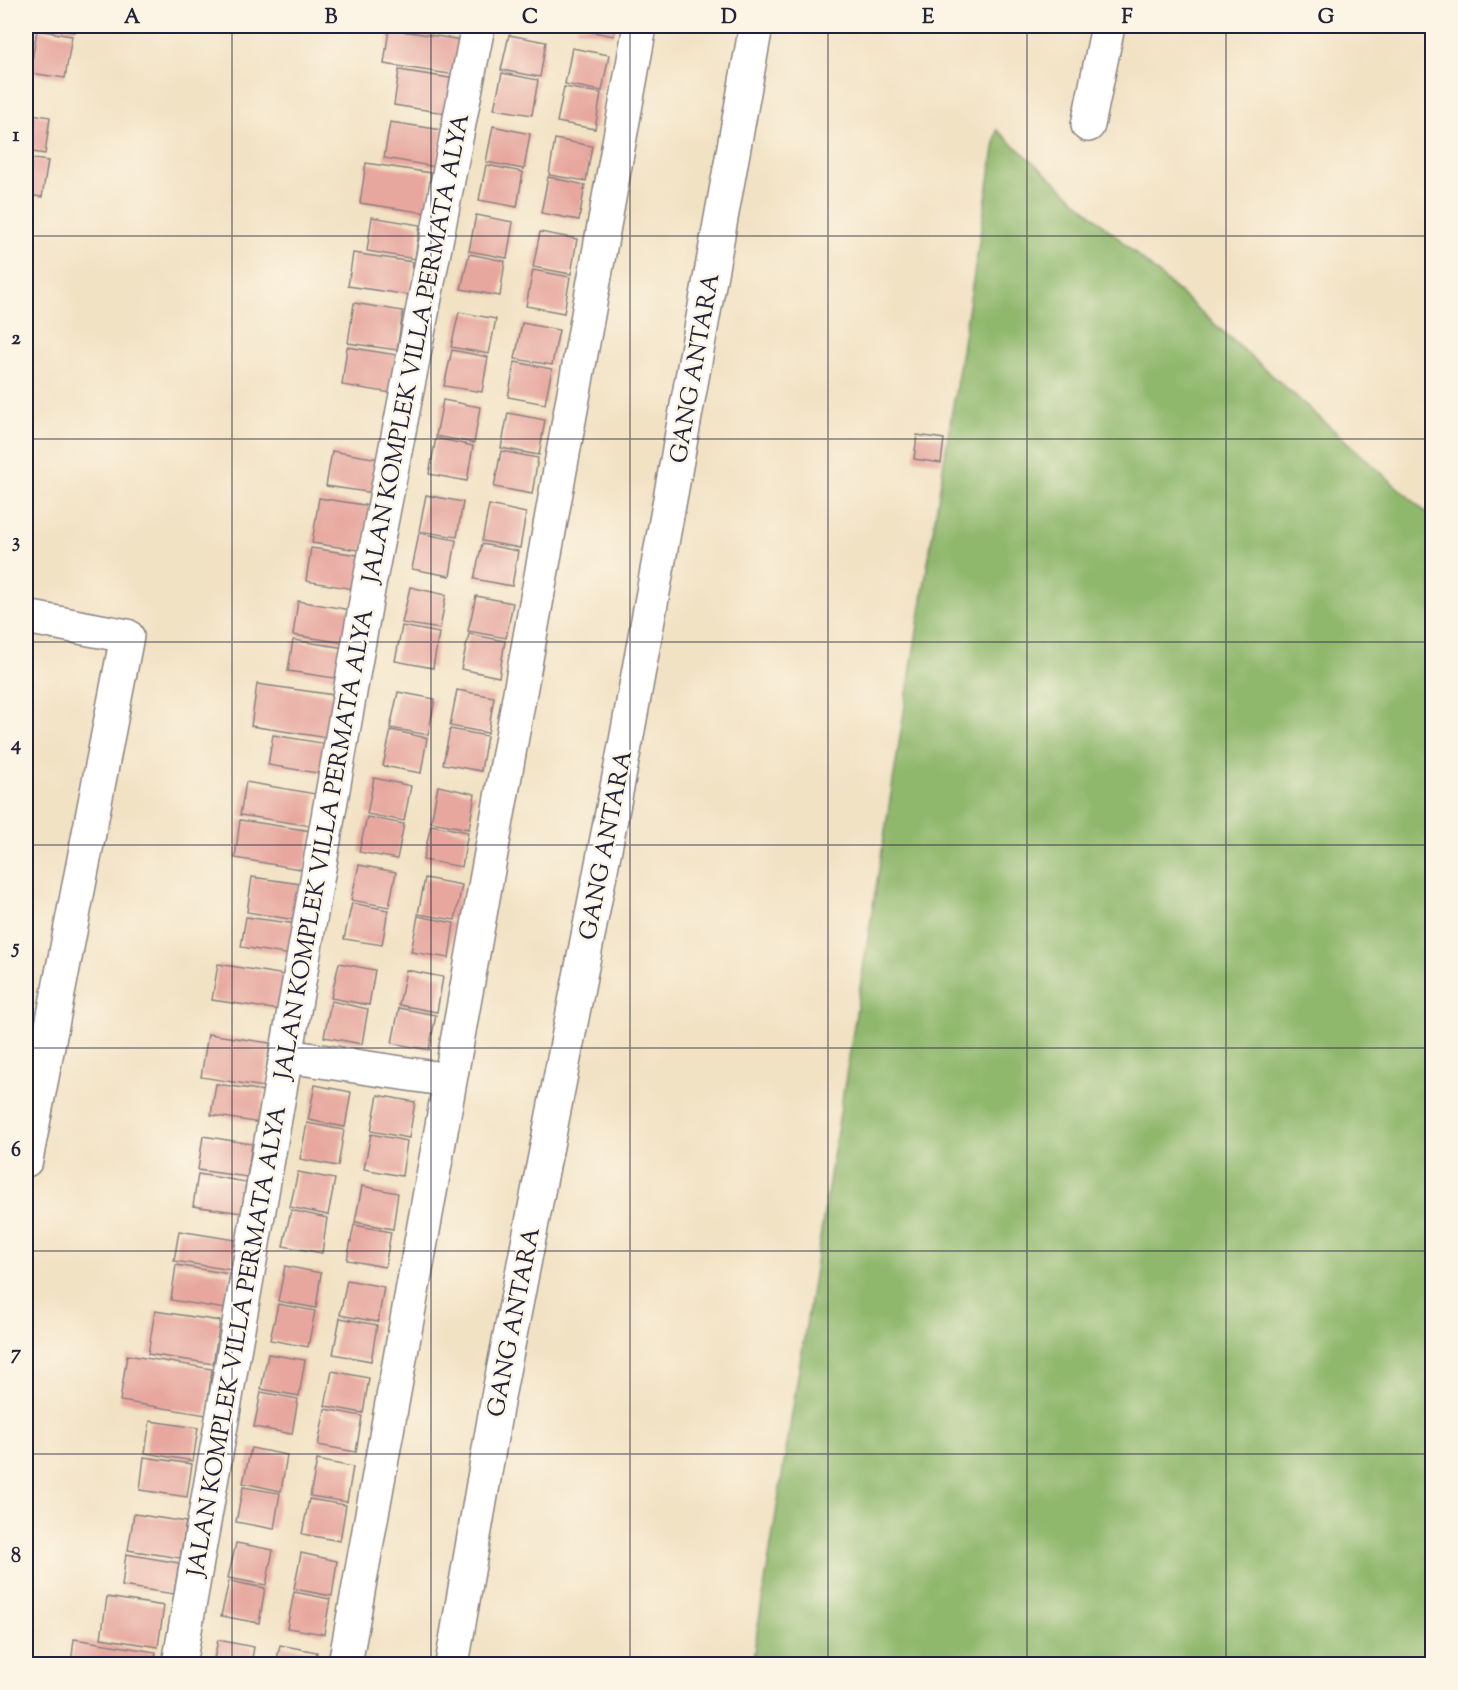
<svg xmlns="http://www.w3.org/2000/svg" width="1458" height="1690" font-family="'Sorts Mill Goudy',serif">
  <style>
    .forest { fill: #90b86d; stroke: #596d54; stroke-width: 1.5 }
    .building { fill: #e7a79f }
    .lines { fill: none; stroke-linecap: round; stroke-linejoin: round }
    .minor-casing { stroke: #8a8280; stroke-width: 36 }
    .minor { stroke: #fff; stroke-width: 33 }
    .grid { fill: none; stroke: #22223b; stroke-width: 1.5; stroke-opacity: 0.55 }
    .labels { text-anchor: middle; stroke-width: 5; stroke-linejoin: round; paint-order: stroke }
    .street-label { font-size: 24px; fill: #22223b; stroke: #fcf5e5 }
    .neatline { fill: none; stroke: #22223b; stroke-width: 2 }
    .grid-label { font-size: 20px; text-anchor: middle; font-weight: bold; fill: #22223b }
  </style>
  <rect width="100%" height="100%" fill="#fcf5e5"/>
  <filter id="ink" filterUnits="userSpaceOnUse"><feTurbulence type="fractalNoise" baseFrequency=".0167" numOctaves="2"/><feDisplacementMap in="SourceGraphic" scale="12" xChannelSelector="R" yChannelSelector="G"/><feConvolveMatrix kernelMatrix="1 2 1 2 8 2 1 2 1" color-interpolation-filters="sRGB"/></filter>
  <filter id="wash" filterUnits="userSpaceOnUse"><feTurbulence type="fractalNoise" baseFrequency=".008" numOctaves="4" result="noise"/><feDisplacementMap in="SourceGraphic" scale="24" xChannelSelector="R" yChannelSelector="G"/><feGaussianBlur stdDeviation="1.35" result="paint"/><feColorMatrix in="noise" values="0 0 0 0 0 0 0 0 0 0 0 0 0 0 0 0 0 1.4 0 .05"/><feComposite in="paint" operator="in"/></filter>
  <g filter="url(#wash)">
    <rect width="100%" height="100%" fill="#f2e2c4"/>
    <!-- forest -->
    <path class="forest" d="M997 130 1432 518V1664H752Z"/>
    <g id="blocks">
      <!-- building -->
      <path class="building" d="M43 26H75L74 32Z
        M438 26H464L463 31Z
        M577 26H616L614 36 576 29Z
        M389 29 462 40 456 75 384 64Z
        M37 30 72 36 65 78 30 73Z
        M509 35 546 42 540 77 501 70Z
        M572 48 609 55 602 91 565 84Z
        M399 70 456 79 451 114 394 105Z
        M502 73 538 80 532 115 494 109Z
        M564 87 601 93 595 129 557 122Z
        M26 113 50 117 45 154 26 151Z
        M390 122 442 130 436 167 384 158Z
        M493 126 530 134 524 169 486 162Z
        M555 139 592 146 586 181 549 175Z
        M26 158 48 161 42 197 26 195Z
        M366 163 431 173 426 213 360 203Z
        M486 165 523 172 517 207 479 200Z
        M548 177 585 185 579 220 541 213Z
        M476 215 513 222 507 258 469 251Z
        M372 217 420 225 415 259 367 251Z
        M540 232 577 239 571 274 533 267Z
        M353 253 413 262 409 295 348 286Z
        M469 254 505 261 500 296 461 289Z
        M533 270 570 277 564 313 526 306Z
        M354 303 403 311 397 350 348 343Z
        M459 312 496 319 489 354 451 347Z
        M522 323 559 330 552 365 515 359Z
        M347 347 397 355 391 393 342 385Z
        M452 350 488 357 482 392 444 386Z
        M515 362 552 369 545 404 508 397Z
        M443 400 480 407 474 443 436 436Z
        M508 413 545 420 539 455 501 448Z
        M917 435 944 439 941 463 914 459Z
        M436 438 473 446 467 481 429 474Z
        M332 451 379 459 374 493 326 486Z
        M501 451 538 458 532 494 494 487Z
        M426 495 463 502 457 537 419 531Z
        M319 498 370 506 364 551 312 543Z
        M489 505 526 513 520 548 482 541Z
        M419 533 456 540 450 576 412 569Z
        M482 544 518 551 512 586 474 579Z
        M311 548 364 556 359 590 306 581Z
        M410 587 446 595 440 629 402 623Z
        M476 596 513 603 506 638 468 631Z
        M298 601 351 610 345 643 293 635Z
        M402 626 439 633 433 668 395 661Z
        M469 634 505 641 499 677 461 669Z
        M293 640 345 648 341 679 288 671Z
        M257 684 334 695 328 738 251 726Z
        M457 690 494 697 488 733 450 726Z
        M398 692 435 699 428 735 390 728Z
        M450 729 487 736 481 771 443 764Z
        M391 730 427 738 421 773 383 766Z
        M273 735 328 744 323 774 268 765Z
        M374 778 411 786 404 821 367 814Z
        M246 782 316 794 311 826 240 815Z
        M438 786 475 794 469 829 431 822Z
        M367 817 404 824 397 859 359 852Z
        M240 820 311 831 305 870 235 858Z
        M431 825 468 832 462 867 423 860Z
        M359 865 396 872 389 907 351 900Z
        M252 877 300 884 295 920 247 912Z
        M425 878 462 885 455 920 418 914Z
        M352 903 388 910 382 945 344 939Z
        M418 916 454 923 449 958 411 952Z
        M246 917 296 924 291 955 241 947Z
        M339 963 375 970 369 1005 331 998Z
        M218 964 292 976 287 1011 212 1000Z
        M406 970 443 977 437 1012 399 1005Z
        M331 1001 368 1009 362 1044 324 1037Z
        M399 1008 436 1015 429 1050 392 1043Z
        M208 1034 270 1043 264 1087 201 1077Z
        M216 1084 264 1091 260 1123 211 1115Z
        M315 1085 351 1092 345 1127 308 1120Z
        M378 1095 415 1102 409 1138 371 1131Z
        M307 1123 344 1130 338 1166 300 1159Z
        M371 1134 407 1141 402 1176 364 1169Z
        M203 1136 252 1144 247 1177 198 1170Z
        M298 1172 335 1179 328 1215 290 1207Z
        M198 1174 246 1182 242 1213 193 1206Z
        M362 1186 398 1193 393 1229 355 1222Z
        M291 1210 327 1218 322 1253 283 1246Z
        M354 1225 391 1232 385 1267 347 1260Z
        M179 1231 236 1240 231 1270 174 1261Z
        M176 1265 230 1274 225 1309 171 1300Z
        M285 1266 321 1273 316 1308 278 1301Z
        M347 1280 384 1287 378 1322 340 1315Z
        M278 1304 315 1311 308 1347 270 1340Z
        M155 1311 220 1321 213 1364 148 1354Z
        M340 1318 377 1325 371 1361 333 1354Z
        M268 1354 305 1360 299 1396 261 1389Z
        M127 1355 212 1369 206 1415 120 1401Z
        M332 1371 369 1378 363 1413 325 1406Z
        M261 1392 298 1399 292 1434 254 1427Z
        M325 1409 362 1416 356 1452 318 1445Z
        M150 1421 198 1428 193 1461 145 1453Z
        M251 1448 287 1455 281 1491 243 1483Z
        M144 1457 192 1464 187 1497 140 1490Z
        M317 1460 353 1467 347 1502 310 1496Z
        M243 1487 280 1493 274 1529 236 1522Z
        M309 1499 346 1505 340 1541 302 1534Z
        M134 1514 186 1522 180 1558 128 1550Z
        M236 1543 273 1550 266 1585 228 1578Z
        M301 1553 337 1561 332 1596 294 1589Z
        M126 1554 179 1563 174 1594 122 1586Z
        M229 1581 265 1588 259 1623 221 1616Z
        M294 1592 330 1599 324 1634 287 1628Z
        M107 1597 164 1606 158 1647 101 1638Z
        M74 1639 156 1652 154 1664H71Z
        M218 1640 254 1647 251 1664H213Z
        M280 1645 317 1652 315 1664H276Z"/>
    </g>
  </g>
  <g filter="url(#ink)">
    <use href="#blocks" fill-opacity="0" stroke="#8a8280" stroke-width="1.5"/>
    <g class="lines">
      <defs>
        <path id="minor" d="M1088 125 1108 26
          M26 617 127 636 26 1160
          M287 1056 449 1080
          M179 1664 368 590 478 26
          M345 1664 640 26
          M452 1664 498 1397 626 741 756 26"/>
      </defs>
      <!-- minor casing -->
      <use href="#minor" class="minor-casing"/>
      <!-- minor -->
      <use href="#minor" class="minor"/>
    </g>
  </g>
  <!-- grid -->
  <path class="grid" d="M232 26V1664M431 26V1664M630 26V1664M828 26V1664M1027 26V1664M1226 26V1664M26 236H1432M26 439H1432M26 642H1432M26 845H1432M26 1048H1432M26 1251H1432M26 1454H1432"/>
  <g class="labels">
    <!-- street labels -->
    <g class="street-label">
      <text transform="translate(415 348) rotate(-79)" y="8">JALAN KOMPLEK VILLA PERMATA ALYA</text>
      <text transform="translate(694 368) rotate(-80)" y="8">GANG ANTARA</text>
      <text transform="translate(323 844) rotate(-80)" y="8">JALAN KOMPLEK VILLA PERMATA ALYA</text>
      <text transform="translate(605 845) rotate(-79)" y="8">GANG ANTARA</text>
      <text transform="translate(513 1322) rotate(-79)" y="8">GANG ANTARA</text>
      <text transform="translate(236 1341) rotate(-80)" y="8">JALAN KOMPLEK VILLA PERMATA ALYA</text>
    </g>
  </g>
  <!-- margin -->
  <rect width="1458" height="1690" fill="none" stroke="#fcf5e5" stroke-width="66"/>
  <rect x="33" y="33" width="1392" height="1624" class="neatline"/>
  <g class="grid-label">
    <text x="132" y="23">A</text>
    <text x="331" y="23">B</text>
    <text x="530" y="23">C</text>
    <text x="729" y="23">D</text>
    <text x="928" y="23">E</text>
    <text x="1127" y="23">F</text>
    <text x="1326" y="23">G</text>
    <text x="16" y="141">1</text>
    <text x="16" y="344">2</text>
    <text x="16" y="547">3</text>
    <text x="16" y="750">4</text>
    <text x="16" y="953">5</text>
    <text x="16" y="1156">6</text>
    <text x="16" y="1359">7</text>
    <text x="16" y="1562">8</text>
  </g>
</svg>
